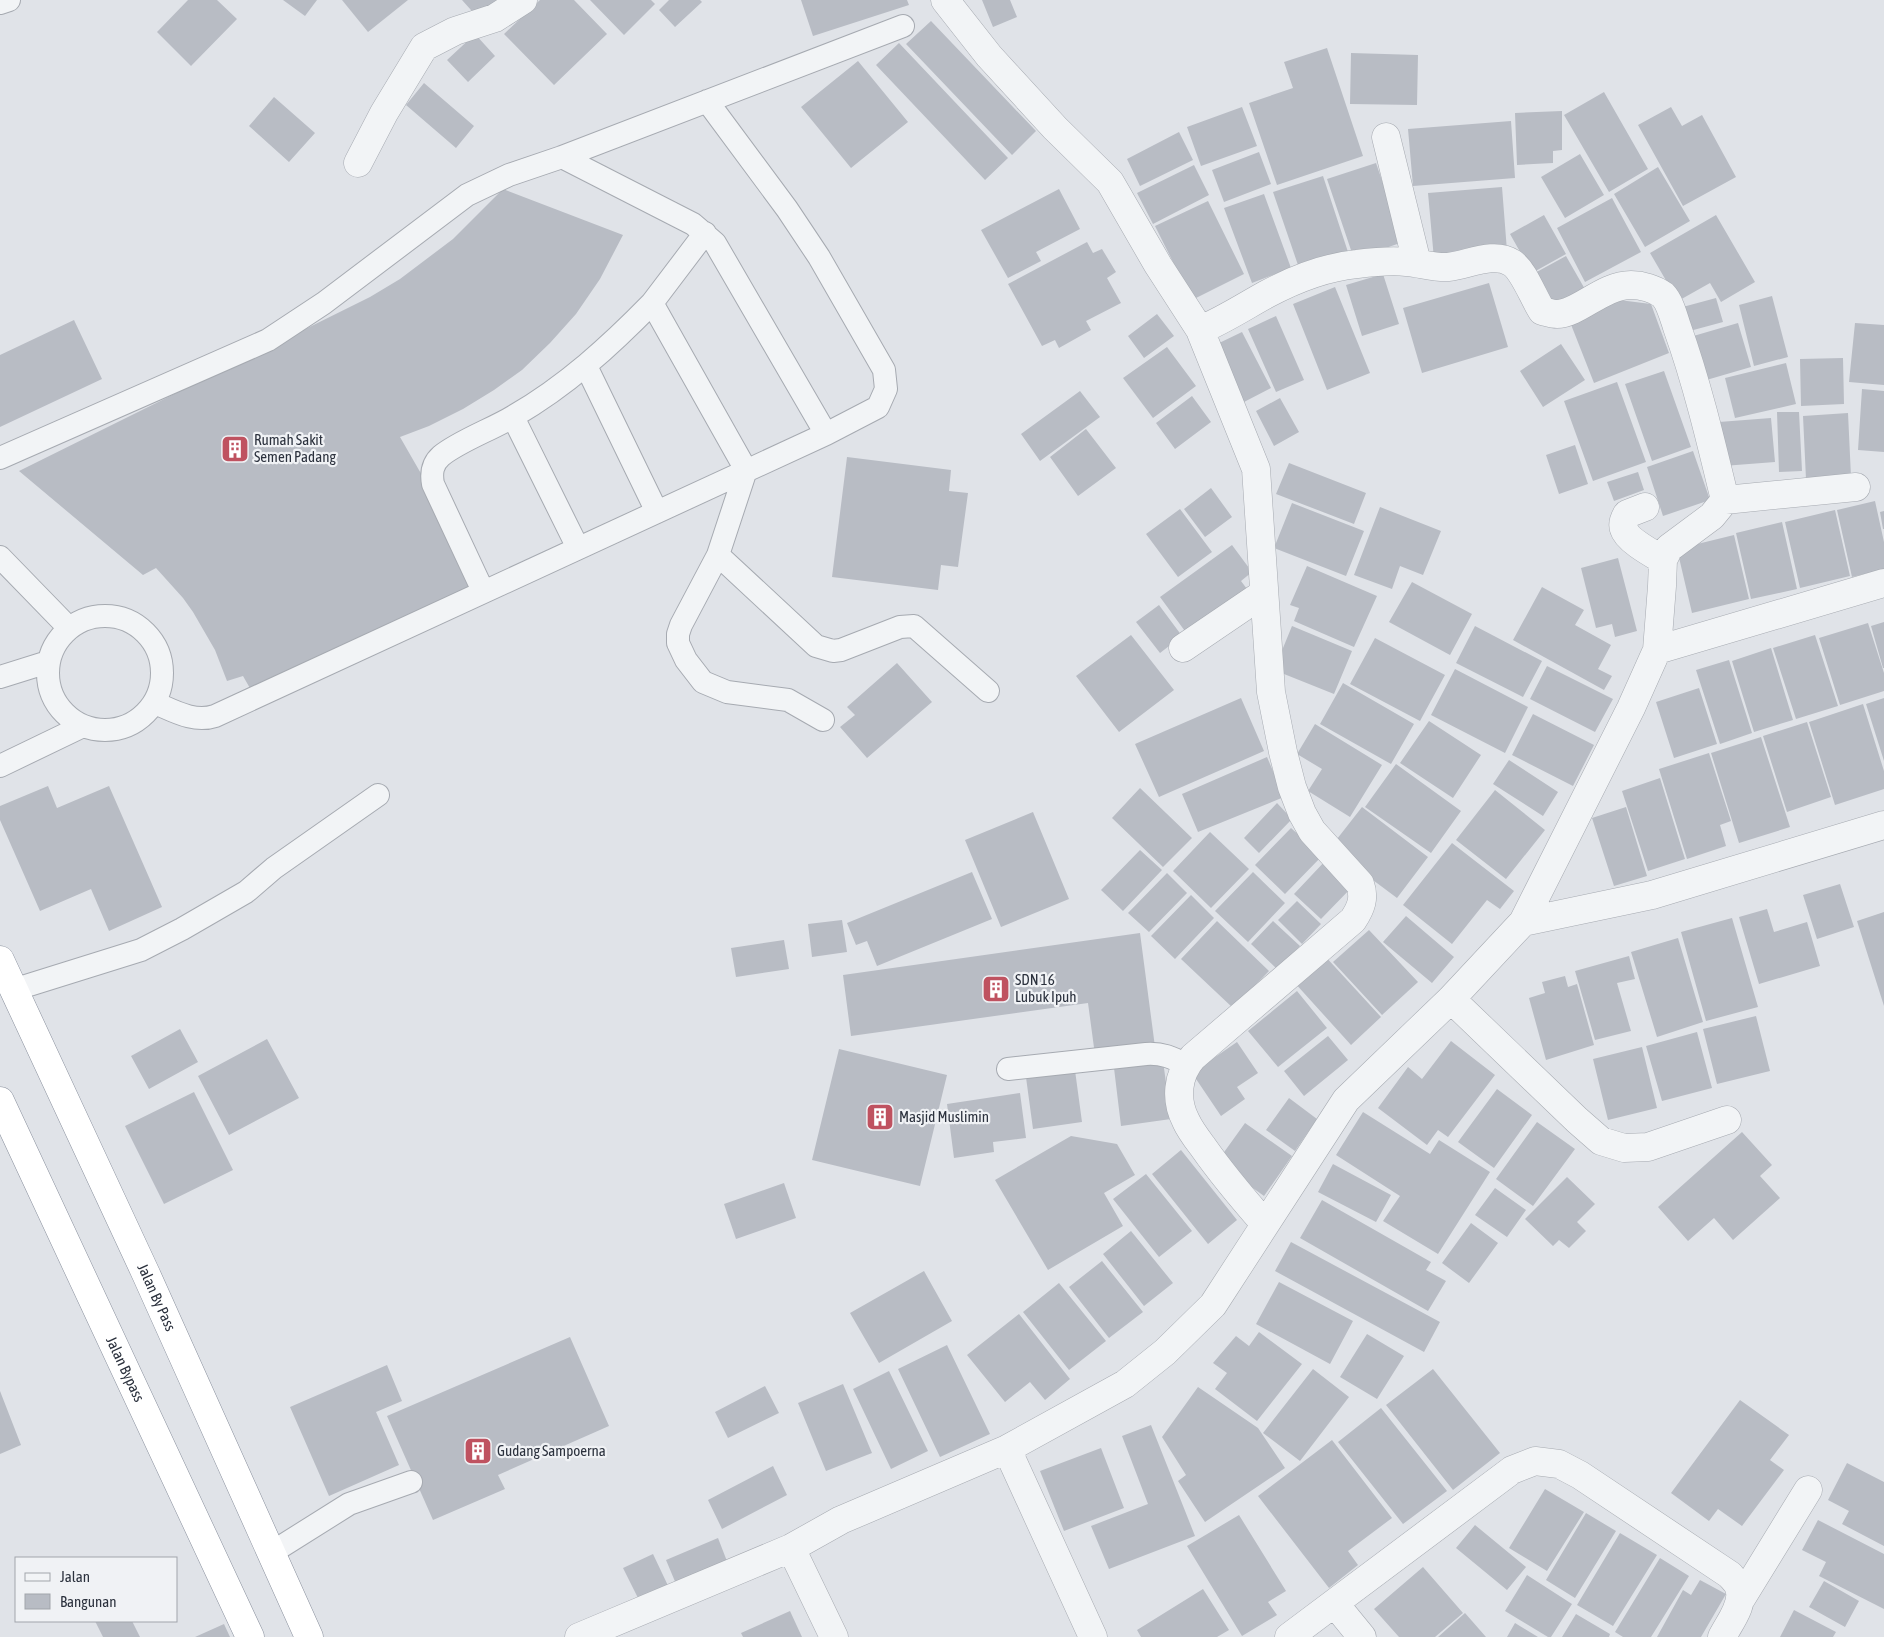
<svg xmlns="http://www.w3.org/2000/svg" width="1884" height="1637" font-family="'Asap Condensed',sans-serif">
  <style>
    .building { fill: #b8bcc4 }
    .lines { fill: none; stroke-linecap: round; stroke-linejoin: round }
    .service-casing { stroke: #a6aab1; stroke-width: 24 }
    .minor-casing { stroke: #a6aab1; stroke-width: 29 }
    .trunk-casing { stroke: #89909d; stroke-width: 29 }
    .service { stroke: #f2f4f6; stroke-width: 22 }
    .minor { stroke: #f2f4f6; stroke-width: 28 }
    .trunk { stroke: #fff; stroke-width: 28 }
    .labels { text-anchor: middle; stroke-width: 4.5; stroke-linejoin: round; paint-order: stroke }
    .poi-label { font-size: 15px; fill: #2b313d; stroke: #f0f2f5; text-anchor: start }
    .street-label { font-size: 15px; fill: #2b313d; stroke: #f0f2f5 }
  </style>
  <rect width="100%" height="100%" fill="#e0e3e8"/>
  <!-- building -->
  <path class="building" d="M188 0H217L237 19 191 66 157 32Z
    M283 0H317L305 16Z
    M342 0H408L368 32Z
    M462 0H500L479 19Z
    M540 0H574L607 34 554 85 504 34Z
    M590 0H651L655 4 624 35Z
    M669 0H700L702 2 675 27 659 10Z
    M801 0H907L909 5 813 36Z
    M982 0H1010L1017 17 993 27Z
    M931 21 1036 131 1012 155 906 44Z
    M475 34 495 56 468 82 447 60Z
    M899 43 1008 158 985 180 876 65Z
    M1327 48 1363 156 1277 185 1249 103 1293 88 1284 62Z
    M1351 53 1418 55 1417 105 1350 104Z
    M858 61 908 122 851 168 801 107Z
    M424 83 474 126 456 148 406 105Z
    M1604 92 1648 169 1609 192 1564 115Z
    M274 97 315 133 289 162 249 126Z
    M1242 107 1257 146 1201 166 1187 127Z
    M1671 107 1682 126 1702 115 1736 177 1683 206 1638 125Z
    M1562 111V150L1553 151V163L1517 165 1515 113Z
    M1511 121 1515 178 1413 186 1408 129Z
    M1179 132 1193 160 1140 186 1127 159Z
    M1259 152 1271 184 1224 202 1212 170Z
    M1580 154 1604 195 1565 218 1541 177Z
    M1376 163 1403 242 1354 259 1327 179Z
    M1194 165 1209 195 1153 224 1137 193Z
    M1658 167 1690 221 1645 247 1614 194Z
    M1323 176 1348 252 1299 268 1273 192Z
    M1502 187 1507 251 1434 259 1428 193Z
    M503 189 623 235 600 279 576 314 550 343 522 370 494 390 463 409 429 426 400 437 427 484 472 588 251 690 243 676 227 681 215 650 193 612 183 598 156 568 143 575 19 471 370 297 400 279 453 239Z
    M1059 189 1080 229 1036 252 1041 261 1008 278 981 230Z
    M1264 194 1291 268 1252 283 1224 208Z
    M1612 198 1641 252 1585 282 1557 228Z
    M1208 201 1244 274 1192 300 1155 226Z
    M1544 215 1566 254 1532 273 1510 234Z
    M1716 215 1755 282 1721 302 1710 283 1678 301 1650 253Z
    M1087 242 1093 253 1102 249 1116 272 1107 278 1121 303 1086 321 1091 330 1059 348 1055 340 1042 346 1008 284Z
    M1566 256 1586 291 1553 310 1533 274Z
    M1383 274 1399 324 1362 336 1346 285Z
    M1489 283 1508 347 1422 373 1403 308Z
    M1335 287 1370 373 1327 390 1293 304Z
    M1772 296 1788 357 1754 366 1739 305Z
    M1716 298 1723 322 1686 332 1679 308Z
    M1619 300 1651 304 1669 353 1594 383 1570 322Z
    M1157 314 1174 336 1144 358 1128 336Z
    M1276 316 1304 380 1276 392 1248 329Z
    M74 320 102 379 0 427V355Z
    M1738 323 1751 367 1703 381 1690 337Z
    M1855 323 1884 325V385L1849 382Z
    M1242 332 1271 388 1244 402 1215 345Z
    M1561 344 1585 380 1543 407 1520 371Z
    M1167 347 1196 386 1153 418 1123 378Z
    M1843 358 1844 404 1801 406 1800 359Z
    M1786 363 1796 404 1735 418 1725 378Z
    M1664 371 1691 447 1652 461 1625 384Z
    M1617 382 1646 462 1593 481 1564 401Z
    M1862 389 1884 391V452L1858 450Z
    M1080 391 1100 417 1040 461 1021 434Z
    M1192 396 1211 422 1175 449 1156 423Z
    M1280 398 1299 432 1274 446 1256 411Z
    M1777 412H1799L1802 471 1779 472Z
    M1848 413 1851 477 1806 479 1803 416Z
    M1771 418 1775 462 1723 466 1719 422Z
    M1086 429 1116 468 1078 496 1050 457Z
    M1575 445 1588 484 1559 494 1546 455Z
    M1693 451 1710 500 1663 516 1647 467Z
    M847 457 951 470 949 491 968 493 958 567 941 565 938 590 832 577Z
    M1289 463 1366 493 1354 524 1276 494Z
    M1638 472 1644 490 1614 501 1607 482Z
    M1211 488 1232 517 1205 537 1184 509Z
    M1875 501 1884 542V569L1852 577 1837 510Z
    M1292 503 1364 531 1346 576 1274 548Z
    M1380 507 1441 531 1423 575 1400 566 1392 589 1354 575Z
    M1180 509 1212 552 1178 577 1146 534Z
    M1835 510 1850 576 1800 588 1785 522Z
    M1884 511V529H1883L1880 512Z
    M1782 522 1797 589 1751 599 1736 533Z
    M1734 535 1749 599 1692 613 1677 549Z
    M1232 545 1252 572 1241 581 1250 593 1190 638 1160 597Z
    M1618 558 1637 631 1615 637 1612 624 1596 628 1581 568Z
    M1307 566 1377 596 1354 647 1294 621 1299 608 1290 605Z
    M1412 582 1472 614 1450 655 1389 622Z
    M1542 587 1584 610 1575 625 1611 645 1598 669 1612 676 1604 690 1513 640Z
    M1159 605 1182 636 1160 653 1136 622Z
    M1884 622V668H1883L1871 626Z
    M1868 623 1884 673V691L1840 705 1819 638Z
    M1292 626 1352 651 1334 694 1274 670Z
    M1475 626 1542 661 1523 697 1456 663Z
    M1131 635 1174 690 1119 732 1076 676Z
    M1815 635 1838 706 1796 719 1773 648Z
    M1375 638 1445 675 1420 721 1350 684Z
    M1771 648 1793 720 1754 732 1732 661Z
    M1729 660 1752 733 1720 744 1696 670Z
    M897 663 932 702 867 758 840 727 855 715 847 707Z
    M1547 666 1613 699 1595 732 1530 699Z
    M1455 669 1528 707 1505 753 1431 715Z
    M1343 683 1414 724 1391 764 1320 724Z
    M1699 688 1717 744 1674 758 1656 702Z
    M1241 698 1264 751 1159 797 1135 744Z
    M1884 698V761L1866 704Z
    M1863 704 1884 771V789L1835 805 1809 722Z
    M1533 714 1594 745 1573 786 1512 755Z
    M1429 721 1481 755 1453 798 1400 763Z
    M1807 722 1831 797 1787 812 1763 736Z
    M1315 724 1382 765 1350 817 1308 791 1322 769 1297 754Z
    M1761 737 1790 827 1739 843 1711 753Z
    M1709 753 1731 821 1720 825 1726 846 1687 859 1659 769Z
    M1267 757 1284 797 1198 832 1182 794Z
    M1509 760 1558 792 1543 816 1493 784Z
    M1396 764 1461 811 1431 853 1365 807Z
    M1660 778 1685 859 1648 871 1622 791Z
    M48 786 57 808 109 786 162 907 109 931 91 889 40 911 0 820V806Z
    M1140 788 1192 838 1163 867 1112 818Z
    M1495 790 1545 830 1506 879 1456 840Z
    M1277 803 1292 819 1259 853 1244 838Z
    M1362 807 1428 857 1397 898 1330 848Z
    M1626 807 1647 876 1614 886 1592 818Z
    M1033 812 1069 899 1001 927 965 840Z
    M1291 828 1322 856 1285 894 1255 865Z
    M1210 832 1249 869 1211 908 1173 871Z
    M1452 843 1514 891 1500 909 1487 900 1452 944 1403 905Z
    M1140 850 1162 870 1123 911 1101 890Z
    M1327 859 1354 885 1321 919 1294 894Z
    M972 872 992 919 877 966 867 941 856 945 847 923Z
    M1253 872 1285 903 1248 942 1215 911Z
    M1167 873 1187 893 1149 932 1128 913Z
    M1840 884 1854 927 1817 939 1803 895Z
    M1191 895 1214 918 1175 959 1151 936Z
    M1297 901 1321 924 1302 944 1278 920Z
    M1767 909 1774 932 1807 922 1820 966 1759 984 1739 917Z
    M1884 912V1006L1857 921Z
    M1406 916 1454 957 1432 983 1383 942Z
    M1732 918 1758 1007 1706 1021 1681 932Z
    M842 920 847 952 812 957 808 924Z
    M1217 921 1269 971 1233 1008 1181 959Z
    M1273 921 1300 946 1278 970 1251 944Z
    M1369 930 1418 982 1382 1015 1333 962Z
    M1140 933 1155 1047 1095 1055 1088 1003 851 1036 843 975Z
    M1678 938 1703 1022 1657 1037 1631 952Z
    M784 940 789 969 736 977 731 948Z
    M1324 955 1381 1017 1351 1045 1294 982Z
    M1629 956 1635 979 1617 983 1631 1031 1595 1040 1575 971Z
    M1565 976 1568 987 1577 984 1594 1045 1546 1060 1529 998 1545 993 1542 982Z
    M1297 991 1327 1028 1278 1067 1248 1031Z
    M1756 1016 1770 1071 1717 1084 1703 1029Z
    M180 1029 198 1062 149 1089 131 1056Z
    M1697 1032 1712 1088 1662 1101 1646 1046Z
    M1328 1036 1348 1060 1304 1096 1284 1071Z
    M267 1039 299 1098 229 1135 198 1076Z
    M1451 1041 1495 1075 1448 1137 1438 1130 1427 1145 1378 1108 1408 1067 1422 1079Z
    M1237 1042 1258 1073 1237 1087 1245 1099 1221 1116 1192 1073Z
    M1642 1047 1657 1108 1608 1120 1593 1059Z
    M839 1049 947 1075 920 1186 812 1160Z
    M1163 1061 1171 1119 1121 1126 1114 1068Z
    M1074 1063 1082 1122 1033 1129 1025 1070Z
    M1497 1089 1532 1115 1494 1168 1458 1142Z
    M194 1092 233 1170 164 1204 125 1126Z
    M1020 1093 1026 1138 993 1142 994 1152 954 1158 947 1104Z
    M1289 1098 1317 1119 1295 1151 1266 1130Z
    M1363 1112 1430 1154 1439 1140 1490 1172 1438 1254 1383 1221 1400 1196 1336 1155Z
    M1537 1122 1575 1149 1533 1206 1496 1179Z
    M1245 1123 1292 1156 1264 1196 1217 1162Z
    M1742 1132 1772 1165 1760 1176 1780 1198 1733 1240 1714 1218 1688 1241 1658 1207Z
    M1071 1136 1117 1144 1135 1175 1104 1193 1123 1226 1048 1270 995 1180Z
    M1181 1150 1237 1220 1208 1244 1152 1174Z
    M1333 1164 1391 1195 1376 1222 1318 1192Z
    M1146 1174 1192 1231 1159 1257 1113 1199Z
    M1567 1177 1595 1204 1577 1222 1586 1231 1569 1248 1559 1240 1553 1246 1525 1219Z
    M784 1183 796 1218 736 1239 724 1204Z
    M1495 1188 1526 1210 1507 1237 1475 1215Z
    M1322 1200 1431 1262 1426 1270 1446 1281 1428 1311 1300 1238Z
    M1471 1223 1498 1243 1469 1283 1442 1263Z
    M1131 1231 1173 1283 1144 1306 1103 1254Z
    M1291 1242 1440 1322 1424 1352 1275 1271Z
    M1102 1261 1143 1312 1109 1338 1069 1287Z
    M924 1271 952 1321 879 1363 850 1313Z
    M1279 1282 1353 1321 1330 1364 1256 1324Z
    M1059 1283 1106 1341 1069 1370 1023 1312Z
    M1019 1314 1070 1379 1045 1400 1030 1382 1005 1402 967 1355Z
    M1259 1332 1302 1364 1257 1421 1215 1389 1227 1373 1213 1363 1236 1336 1249 1346Z
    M1367 1334 1404 1356 1377 1399 1340 1377Z
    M570 1337 609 1426 498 1475 505 1489 433 1520 387 1416Z
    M947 1345 990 1434 940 1457 898 1369Z
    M387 1365 402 1401 376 1412 399 1465 329 1496 290 1407Z
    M1313 1369 1349 1397 1300 1461 1263 1433Z
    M1433 1369 1500 1453 1453 1490 1386 1405Z
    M889 1371 928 1451 891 1469 853 1389Z
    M843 1384 872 1453 826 1471 798 1403Z
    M765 1386 779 1413 728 1438 715 1412Z
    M1198 1387 1258 1428 1285 1468 1205 1522 1178 1481 1186 1475 1162 1437Z
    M0 1391 21 1445 0 1454Z
    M1740 1400 1789 1435 1770 1460 1784 1470 1742 1526 1718 1509 1709 1521 1671 1493Z
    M1381 1408 1447 1491 1403 1524 1338 1442Z
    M1151 1425 1195 1536 1109 1569 1091 1526 1148 1504 1122 1436Z
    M1332 1440 1392 1518 1348 1551 1358 1565 1329 1588 1258 1496Z
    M1101 1448 1124 1508 1064 1531 1040 1471Z
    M1847 1463 1884 1482V1546L1842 1524 1849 1511 1828 1500Z
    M773 1466 787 1495 722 1529 708 1500Z
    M1545 1489 1584 1512 1547 1571 1509 1548Z
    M1586 1513 1616 1531 1575 1598 1546 1580Z
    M1239 1515 1286 1591 1268 1602 1277 1615 1242 1636 1187 1546Z
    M1818 1520 1884 1554V1609L1819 1576 1826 1562 1802 1550Z
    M1475 1525 1526 1567 1507 1590 1456 1548Z
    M1620 1533 1657 1555 1613 1626 1577 1605Z
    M718 1538 730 1569 679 1591 666 1560Z
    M653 1554 671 1592 642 1606 623 1568Z
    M1660 1558 1689 1576 1651 1637H1623L1615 1632Z
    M1423 1567 1463 1613 1435 1637H1399L1374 1609Z
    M1527 1575 1572 1604 1551 1637H1548L1505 1611Z
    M1700 1580 1726 1594 1701 1637H1657L1683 1590 1691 1595Z
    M1824 1581 1859 1601 1845 1627 1809 1607Z
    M1203 1589 1229 1630 1217 1637H1141L1137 1630Z
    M1794 1610 1836 1632 1833 1637H1780Z
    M790 1611 802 1637H743L741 1633Z
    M1465 1613 1486 1637H1438Z
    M1576 1614 1610 1634 1609 1637H1562Z
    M95 1621H132L140 1637H103Z
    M1515 1623 1538 1637H1507Z
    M224 1624 230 1637H195Z"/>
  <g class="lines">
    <defs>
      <path id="service" d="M0 3 9 0
        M707 101 787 209 819 257 884 370 886 389 878 407 826 434
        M562 157 903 26
        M705 233 652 303 746 470 718 555 681 625 678 634V643L686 660 703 682 727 692 788 700 823 720
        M586 366 657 512
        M513 417 578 548
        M0 458 268 340 324 303 467 195 509 175 562 157 693 224 715 243 826 434 215 716C194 723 174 711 155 703
        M718 555 816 646 833 651 841 650 900 627 914 626 988 691
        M0 557 69 628
        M483 591 433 484C431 473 432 464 441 456 459 441 493 429 514 416 566 386 610 346 652 303
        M48 673a57 57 0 1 1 114 0a57 57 0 1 1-114 0Z
        M0 677 48 662
        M0 766 83 726
        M13 990 141 950 182 929 246 892 274 868 378 795
        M1008 1069 1146 1054C1162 1053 1172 1057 1186 1065
        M271 1553 349 1504 411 1482"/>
      <path id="minor" d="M945 0 989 56 1055 128 1110 182 1158 265 1200 330 1256 469 1271 692 1283 752 1292 787 1302 813 1312 831 1360 884C1365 898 1361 908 1353 920L1193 1057C1177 1075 1175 1100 1186 1121 1190 1130 1197 1139 1203 1147 1222 1174 1243 1199 1265 1224
        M1386 137 1417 263
        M358 163 384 113 424 47 455 31 495 18 523 0
        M1200 330C1224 320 1245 306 1267 294 1295 279 1326 267 1357 264 1373 262 1391 260 1407 262 1420 263 1435 268 1448 267 1468 265 1494 251 1512 263 1524 271 1533 297 1542 311 1547 312 1552 314 1557 314 1578 314 1603 285 1631 285 1642 285 1655 289 1663 295 1670 302 1674 318 1677 327 1697 383 1711 442 1725 500L1712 516 1669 548 1663 560 1662 586 1657 650
        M1725 500 1856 487
        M1645 507 1627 514C1624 519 1622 524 1624 529 1627 540 1653 554 1663 560
        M1183 648 1264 593
        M1523 922 1631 708 1657 650 1884 583
        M1451 999 1577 1120 1601 1141 1624 1148 1648 1147 1727 1120
        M1007 1449 1093 1637
        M791 1548 834 1637
        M1741 1599 1808 1490
        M1335 1604 1362 1637
        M579 1637 791 1548 841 1520 1007 1449 1125 1384 1165 1352 1213 1305 1346 1100 1451 999 1523 922 1652 895 1884 825
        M1289 1637 1512 1470 1535 1461 1559 1464 1580 1475 1730 1575C1733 1579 1738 1583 1739 1588 1745 1604 1729 1623 1722 1637"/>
      <g id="trunk">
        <path id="s1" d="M0 960 146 1274 309 1637"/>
        <path id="s2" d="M0 1101 250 1637"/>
      </g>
    </defs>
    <!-- service casing -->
    <use href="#service" class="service-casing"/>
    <!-- minor casing -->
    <use href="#minor" class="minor-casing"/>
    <!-- trunk casing -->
    <use href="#trunk" class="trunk-casing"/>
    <!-- service -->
    <use href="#service" class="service"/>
    <!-- minor -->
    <use href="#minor" class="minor"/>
    <!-- trunk -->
    <use href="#trunk" class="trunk"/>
  </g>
  <!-- icons -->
  <defs>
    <symbol id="building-square" viewBox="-11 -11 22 22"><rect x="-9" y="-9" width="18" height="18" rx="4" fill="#bf5260" stroke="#f0f2f5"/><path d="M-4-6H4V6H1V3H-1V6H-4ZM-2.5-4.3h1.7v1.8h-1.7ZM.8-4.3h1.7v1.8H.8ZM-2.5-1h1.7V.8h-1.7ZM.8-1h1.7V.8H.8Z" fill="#fff"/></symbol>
  </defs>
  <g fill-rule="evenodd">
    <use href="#building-square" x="219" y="433" width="32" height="32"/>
    <use href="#building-square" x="980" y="973" width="32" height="32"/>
    <use href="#building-square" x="864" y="1101" width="32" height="32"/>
    <use href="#building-square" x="462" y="1435" width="32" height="32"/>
  </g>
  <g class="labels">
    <!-- poi labels -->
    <g class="poi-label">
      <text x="254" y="445">Rumah Sakit<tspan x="254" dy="17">Semen Padang</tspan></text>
      <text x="1015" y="985">SDN 16<tspan x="1015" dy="17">Lubuk Ipuh</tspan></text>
      <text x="899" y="1122">Masjid Muslimin</text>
      <text x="497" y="1456">Gudang Sampoerna</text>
    </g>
    <!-- street labels -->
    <g class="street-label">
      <text dy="5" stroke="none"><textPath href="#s1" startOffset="372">Jalan By Pass</textPath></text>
      <text dy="5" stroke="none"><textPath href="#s2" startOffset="296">Jalan Bypass</textPath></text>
    </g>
  </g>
  <!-- legend -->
  <rect x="15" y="1557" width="162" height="65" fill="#f0f2f5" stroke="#a1a5ab"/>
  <rect x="25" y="1573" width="25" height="8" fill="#f2f4f6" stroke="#a1a5ab"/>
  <text x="60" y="1582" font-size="15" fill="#2b313d">Jalan</text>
  <rect x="25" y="1594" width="25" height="15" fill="#b8bcc4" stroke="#a1a5ab"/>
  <text x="60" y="1607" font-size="15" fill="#2b313d">Bangunan</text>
</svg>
